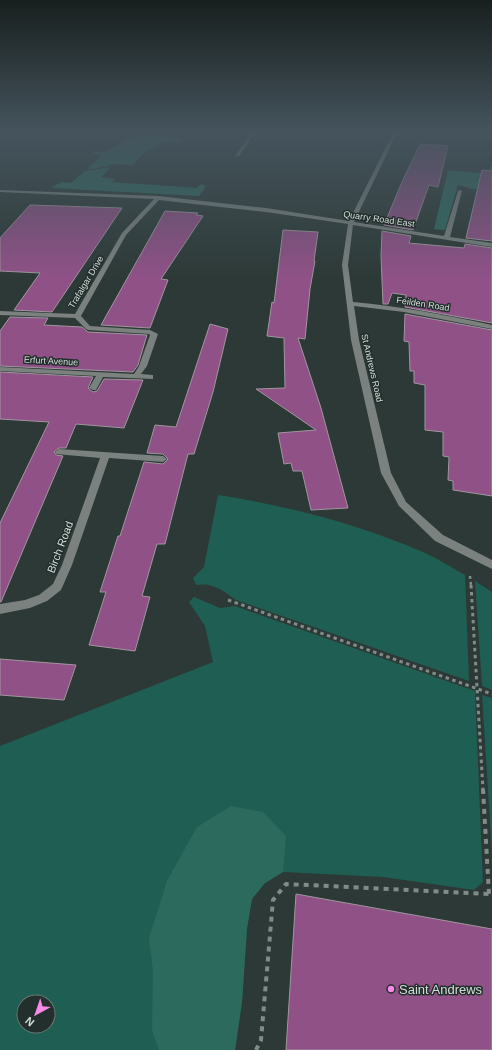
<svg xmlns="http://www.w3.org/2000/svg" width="492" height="1050" font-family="Helvetica,sans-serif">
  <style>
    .green { fill: #1f5e52; fill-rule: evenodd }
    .forest { fill: #2c6a5e }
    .building { fill: #905187; stroke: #a1969f }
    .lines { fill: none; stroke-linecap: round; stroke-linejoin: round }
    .path-far2 { stroke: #818c89; stroke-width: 2.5; stroke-dasharray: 3 3; stroke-linecap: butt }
    .path-far1 { stroke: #818c89; stroke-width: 3; stroke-dasharray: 3.5 3.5; stroke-linecap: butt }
    .path { stroke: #818c89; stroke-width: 4; stroke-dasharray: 5 5; stroke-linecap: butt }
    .minor { fill: #7a817f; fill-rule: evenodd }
    .poi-dot { fill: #f988e9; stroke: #222f2c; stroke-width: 1.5 }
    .labels { text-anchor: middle; stroke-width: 3; stroke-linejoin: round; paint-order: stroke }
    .far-street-label { font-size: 9px; fill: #d5dedb; stroke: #222f2c }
    .street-label { font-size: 11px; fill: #d5dedb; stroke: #222f2c }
    .near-poi-label { font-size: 13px; fill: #d5dedb; stroke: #222f2c; text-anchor: start }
  </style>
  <rect width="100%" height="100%" fill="#2c3936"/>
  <!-- green -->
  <path class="green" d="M218 495C289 506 359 524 425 553 439 559 452 568 465 575L469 681 236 600C224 591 212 582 196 585L193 578 204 567Z
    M475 581 492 592V690L482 686Z
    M194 597 220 608 235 606 475 691 483 882 474 890 383 877 283 872 265 883 252 899 247 928 242 1002 235 1050H0V746L213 662 205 626 189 602ZM24 1002H48V1026H24Z
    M482 695 492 698V854Z"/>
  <!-- forest -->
  <path class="forest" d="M150 133H187L173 136 182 141 180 143 166 142 145 152 132 165 117 164 93 169H87L102 155 92 154 95 151 105 152 136 135Z
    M492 165V187C481 193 470 188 458 185L445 230 434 229 448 170 486 174Z
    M111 167 101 177 116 179 111 182 197 188 201 184 206 186 199 196 51 188 61 182 71 183 85 171Z
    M231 806 263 812 286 836 283 872 265 883 252 899 247 928 242 1002 235 1050H159L152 1030 153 971 149 938 167 881 197 827Z"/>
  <!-- building -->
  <path class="building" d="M420 144 448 146 438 187 429 185 413 230 384 225 402 182Z
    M482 170 492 171V241L466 238Z
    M30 205 122 208 52 312 14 310 40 273 0 271V238Z
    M165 211 198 213 196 215 203 216 161 279 168 280 150 328 101 325Z
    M283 230 318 232 314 261H315L310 289 305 339 298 338 321 408 348 508 311 510 302 471H293L291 463 284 464 278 433 316 430 256 389 285 388 284 338 267 336 272 302 274 303Z
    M382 231 411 236 409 243 464 248 465 244 492 248V323L405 307 406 295 392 293 388 304H383L381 256Z
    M405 314 492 330V496L453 490V481L448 480 449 457 443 456V432L425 430V385L414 383V371H410L409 342 404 341Z
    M10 317 48 318 44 325 82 327 88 332 147 335 138 365 133 372 0 366V331Z
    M210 324 228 329 213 392 194 454H188L165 544H157L142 596 150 597 135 651 89 645 106 592H100L118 536H120L144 462 163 464 168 459 163 454 147 453 155 425 176 427Z
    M0 372 93 377 88 388 93 392 97 391 104 379 143 380 124 428 76 424 66 448H59L54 452 56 455 63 456 1 602H0V523L49 422 0 419Z
    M0 659 76 665 64 700 0 695Z
    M296 894 492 929V1050H286Z"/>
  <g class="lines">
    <!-- path-far2 -->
    <path class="path-far2" d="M470 576 471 586"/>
    <!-- path-far1 -->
    <path class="path-far1" d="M471 585 483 790
      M228 600 492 694"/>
    <!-- path -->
    <path class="path" d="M483 789 489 894H492
      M256 1050 261 1040 273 900 286 884 489 894"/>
    <!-- minor -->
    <path class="minor" d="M251 133H255L239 156H235Z
      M393 133H397L354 222 444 236 458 191 460 190 462 191 450 237 492 243V247L353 225 348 265 353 302C400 306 446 315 492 325V329L404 312 354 306 359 340 391 473 406 502 443 535 492 560V569L435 541 399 506 381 473 351 340 342 265 348 224 266 212 159 200 126 235 81 316 90 326 150 330 158 334 147 366 141 374 153 375V379L103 377 96 390H93L89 388 96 376 0 371V367L134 374 139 366 150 335 149 334 88 330 86 329 75 318 0 315V311L75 314 122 233 154 199 0 192V190L158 196 266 208 349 221Z
      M59 449 163 456 167 459 163 462 109 458 72 565 61 590 47 601 30 608 0 614V604L25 600 39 595 53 584 62 565 100 458 56 454 55 452Z"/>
  </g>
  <!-- sky -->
  <linearGradient id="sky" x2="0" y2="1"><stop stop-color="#181f1e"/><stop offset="0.47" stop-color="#45545d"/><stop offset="1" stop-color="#45545d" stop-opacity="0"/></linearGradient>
  <rect width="492" height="280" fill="url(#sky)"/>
  <!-- markers -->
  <circle class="poi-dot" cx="391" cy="989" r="4"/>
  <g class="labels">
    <!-- far-street labels -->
    <g class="far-street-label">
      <text transform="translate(379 219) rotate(8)" y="3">Quarry Road East</text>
      <text transform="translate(86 282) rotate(-59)" y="3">Trafalgar Drive</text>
      <text transform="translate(423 304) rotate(9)" y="3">Feilden Road</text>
      <text transform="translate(51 361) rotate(3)" y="3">Erfurt Avenue</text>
      <text transform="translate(372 368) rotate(77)" y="3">St Andrews Road</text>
    </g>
    <!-- street labels -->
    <g class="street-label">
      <text transform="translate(60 547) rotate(-69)" y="4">Birch Road</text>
    </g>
    <!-- near-poi labels -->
    <g class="near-poi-label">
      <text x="399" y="994">Saint Andrews</text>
    </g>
  </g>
  <!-- north arrow -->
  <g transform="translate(36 1014) rotate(220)"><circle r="19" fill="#222f2c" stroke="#6a7572"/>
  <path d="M0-3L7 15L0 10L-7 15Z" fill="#f988e9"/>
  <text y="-6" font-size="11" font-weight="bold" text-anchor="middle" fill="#d5dedb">N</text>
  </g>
</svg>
